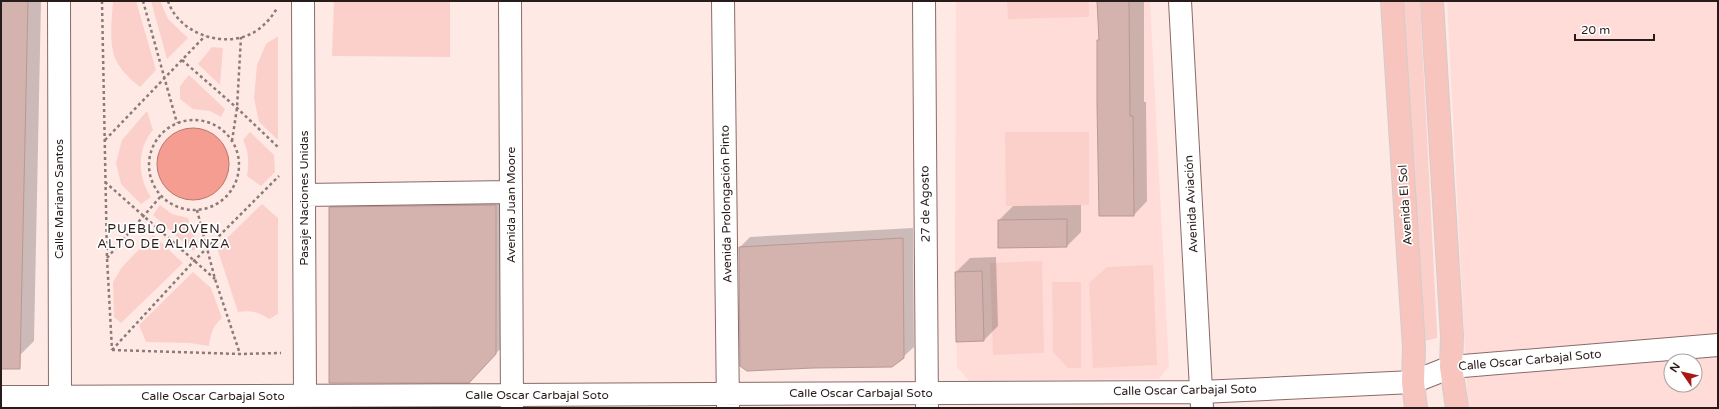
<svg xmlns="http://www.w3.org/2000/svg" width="1719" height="409" font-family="'Varela Round',sans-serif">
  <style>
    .built { fill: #ffdcd7; fill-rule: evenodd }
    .green { fill: #fbd0ca }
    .water { fill: #f69d91; stroke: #b8766d }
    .shadow { fill: #0003 }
    .building { fill: #d4b3ae; stroke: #b99894 }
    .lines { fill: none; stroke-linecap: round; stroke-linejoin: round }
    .minor-casing { stroke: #896b67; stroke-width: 24 }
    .major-casing { stroke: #d0cdcd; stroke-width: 24 }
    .path { stroke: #8b7b78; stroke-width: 2.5; stroke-dasharray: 3 3; stroke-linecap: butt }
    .minor { stroke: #fff; stroke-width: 22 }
    .major { stroke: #f8c5be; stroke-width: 22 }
    .labels { text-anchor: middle; stroke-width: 3.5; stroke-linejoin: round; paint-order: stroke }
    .street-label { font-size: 12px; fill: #281c1a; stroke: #fff }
    .neighbourhood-label { font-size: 13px; letter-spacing: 1px; fill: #281c1a; stroke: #fff }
  </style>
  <rect width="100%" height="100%" fill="#fee9e5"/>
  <!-- built -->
  <path class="built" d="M956 1H1150L1169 366 1159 379 969 381 957 367 955 272Z
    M1447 1H1718V408H1468ZM1671 361H1695V385H1671Z"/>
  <!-- green -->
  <path class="green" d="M113 1H136L156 70 140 87C131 80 117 67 114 55 109 38 112 18 113 1Z
    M151 1H160L168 19 188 38 167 59Z
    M334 1H450V57L332 56Z
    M1007 1H1089V17L1008 19Z
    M1400 1H1420L1437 331V338L1424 341Z
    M278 36V140L259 122 254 98 257 65 266 44Z
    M212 47 223 48 220 85 198 64Z
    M189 75 225 109 221 117 210 111 193 109 180 99V86Z
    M147 111 153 130C137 149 137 176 151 197L141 204 121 184 116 163 122 140Z
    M250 132 274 155 275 172 261 186 247 176C249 163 249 151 243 140Z
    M1005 132H1089V205L1006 206Z
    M262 204 278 218V314L269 319C259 312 251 310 238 312L217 248Z
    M160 205 172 214 188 218 198 247 193 251 153 215Z
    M153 235 183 263 121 323 114 317 113 282 122 267Z
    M1042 261 1044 353 993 355 990 263Z
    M1153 265 1157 365 1093 368 1089 283 1107 267Z
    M193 272 211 288 222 318C213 325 210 336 209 346L190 343 146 342 139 325Z
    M1052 282H1081V368H1068L1053 352Z"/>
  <!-- water -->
  <path class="water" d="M157 164a36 36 0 1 1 72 0a36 36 0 1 1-72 0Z"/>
  <!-- shadow -->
  <path class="shadow" d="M1 1H41L34 341 20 355H1Z
    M1099 1H1144V102H1146L1147 201 1134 215 1098 41 1100 39Z
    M506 195V343L477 373 330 208 340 197Z
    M1081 205V232L1067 246 999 247V220L1013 206Z
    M913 228 914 347 903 357 740 247 750 237Z
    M996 257 998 326 984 340 956 272 970 258Z
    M502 397 509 408H1V400Z"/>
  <!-- building -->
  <path class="building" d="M1 1H28L20 369H1Z
    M1097 1H1129L1130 116H1133L1134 216H1099L1097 104V40H1099Z
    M496 205V354L469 383H329V207Z
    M1067 219V247L998 248V220Z
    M903 238 904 358 892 367 813 368 747 371 740 366 739 247Z
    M982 271 984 341 956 342 955 272Z
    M491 407V408H361Z"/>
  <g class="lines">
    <defs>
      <path id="minor" d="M59 1 60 397
        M303 1 305 396
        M510 1 512 408
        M723 1 728 408
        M924 1 927 407
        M1180 1 1202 408
        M304 195 511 192
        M1 397 1201 392 1413 382 1451 367 1718 345"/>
      <path id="major" d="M1392 1 1414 348 1413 382 1416 408
        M1432 1 1452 336 1451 367 1457 408"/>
    </defs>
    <!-- minor casing -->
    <use href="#minor" class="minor-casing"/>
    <!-- major casing -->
    <use href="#major" class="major-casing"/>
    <!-- path -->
    <path class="path" d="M102 1 107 258 112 350
      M143 1 177 123
      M168 1C179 35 227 50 256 31 265 25 272 17 277 8
      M182 60 237 108 279 148
      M149 165a45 45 0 1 1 90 0a45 45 0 1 1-90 0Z
      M105 140 205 36
      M232 141 237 108 241 37
      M105 182 215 279
      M197 210 215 279 240 354
      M107 258 161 196
      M112 350 240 354 281 353
      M112 350 194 261 279 176"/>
    <!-- minor -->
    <use href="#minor" class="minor"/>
    <!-- major -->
    <use href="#major" class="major"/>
  </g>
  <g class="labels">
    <!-- street labels -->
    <g class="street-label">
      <text transform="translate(304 198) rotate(-90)" y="4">Pasaje Naciones Unidas</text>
      <text transform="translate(59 199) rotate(-90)" y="4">Calle Mariano Santos</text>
      <text transform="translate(726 204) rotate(-91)" y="4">Avenida Prolongación Pinto</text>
      <text transform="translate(925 204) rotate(-91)" y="4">27 de Agosto</text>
      <text transform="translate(1191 204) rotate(-93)" y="4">Avenida Aviación</text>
      <text transform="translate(511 205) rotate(-90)" y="4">Avenida Juan Moore</text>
      <text transform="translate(1405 205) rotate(-94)" y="4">Avenida El Sol</text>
      <text transform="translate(1530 360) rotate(-5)" y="4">Calle Oscar Carbajal Soto</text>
      <text transform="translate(1185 390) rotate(-1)" y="4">Calle Oscar Carbajal Soto</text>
      <text x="861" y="397">Calle Oscar Carbajal Soto</text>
      <text x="537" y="399">Calle Oscar Carbajal Soto</text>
      <text x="213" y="400">Calle Oscar Carbajal Soto</text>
    </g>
    <!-- neighbourhood labels -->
    <g class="neighbourhood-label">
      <text x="164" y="233">PUEBLO JOVEN<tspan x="164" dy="15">ALTO DE ALIANZA</tspan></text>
    </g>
  </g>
  <!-- border -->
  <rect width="1719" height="409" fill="none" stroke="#281c1a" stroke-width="4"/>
  <!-- north arrow -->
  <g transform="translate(1683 373) rotate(304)"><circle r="19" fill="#ffffff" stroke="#a9a4a3"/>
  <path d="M0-3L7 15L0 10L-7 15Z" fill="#aa1816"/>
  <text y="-6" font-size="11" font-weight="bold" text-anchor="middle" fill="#281c1a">N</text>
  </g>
  <!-- scale -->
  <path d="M1575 34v6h79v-6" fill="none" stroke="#281c1a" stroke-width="2"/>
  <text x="1581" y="34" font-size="12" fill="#281c1a" stroke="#ffffff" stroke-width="3" paint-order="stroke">20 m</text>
</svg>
